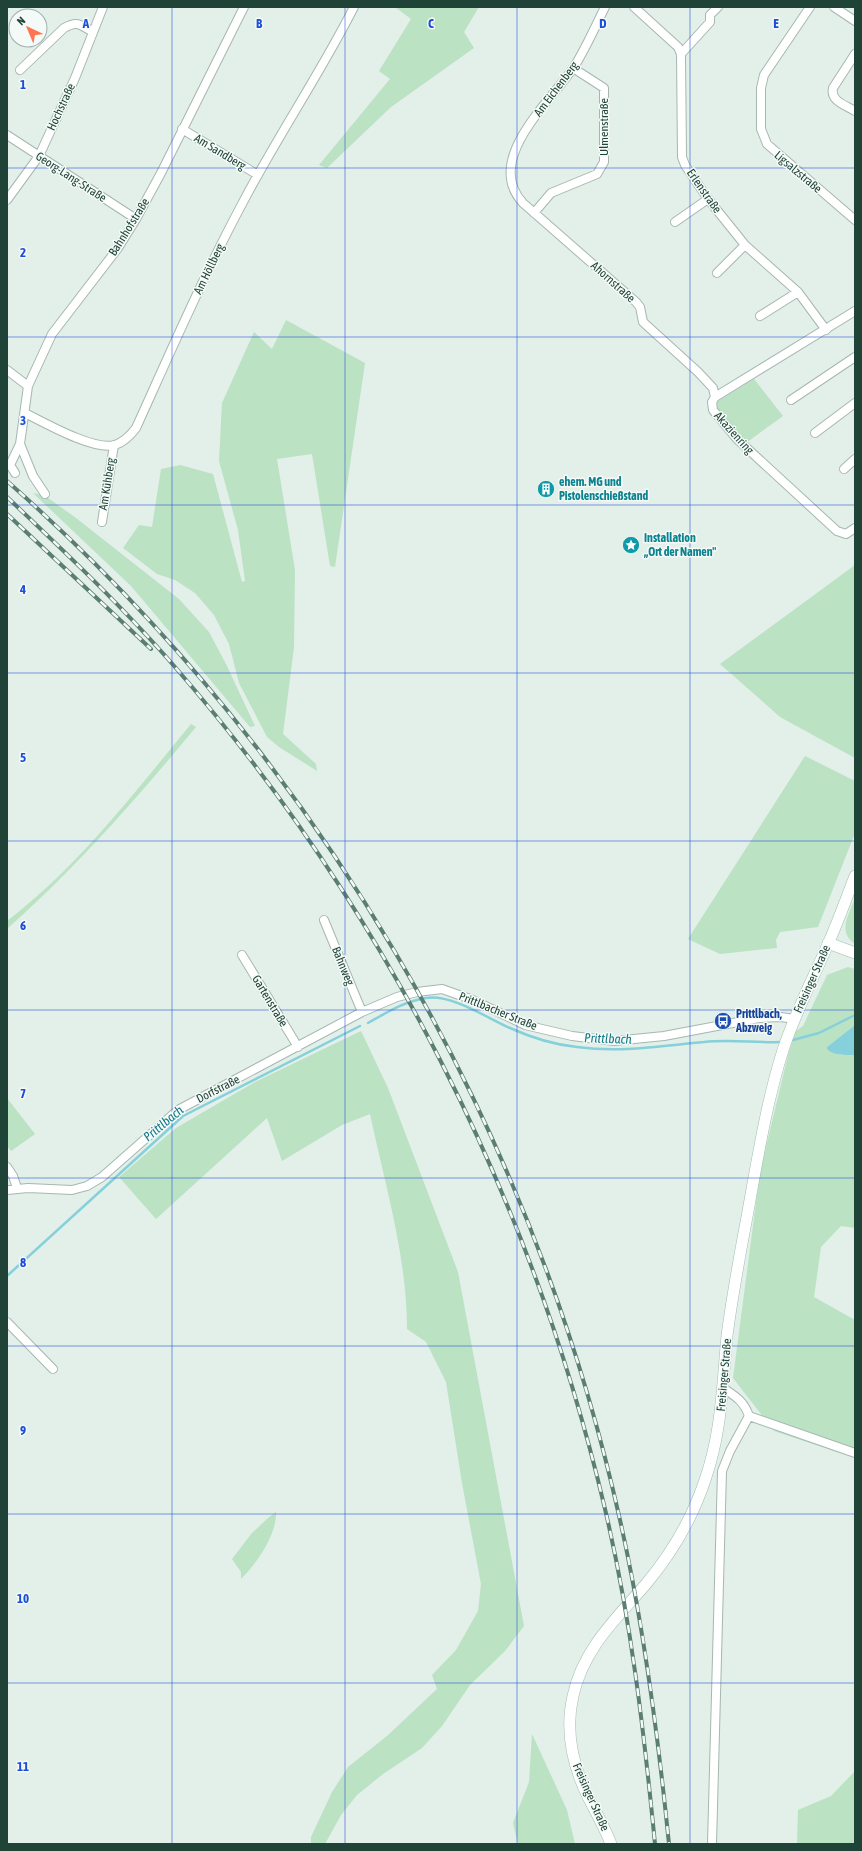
<svg xmlns="http://www.w3.org/2000/svg" width="862" height="1851" font-family="'Asap Condensed',sans-serif">
  <style>
    .green { fill: #bae2c3 }
    .water { fill: #85d0da }
    .lines { fill: none; stroke-linecap: round; stroke-linejoin: round }
    .stream { stroke: #85d0da; stroke-width: 2.5 }
    .street-casing { stroke: #a5b8b0; stroke-width: 10 }
    .secondary-casing { stroke: #a0bcb1; stroke-width: 12 }
    .street { stroke: #fff; stroke-width: 8 }
    .secondary { stroke: #fff; stroke-width: 11 }
    .rail-casing { stroke: #5b7e73; stroke-width: 4 }
    .rail { stroke: #f4faf7; stroke-width: 2.5; stroke-dasharray: 8; stroke-linecap: butt }
    .grid { fill: none; stroke: #1d4ed8; stroke-width: 1; stroke-opacity: 0.55 }
    .labels { text-anchor: middle; stroke-width: 3; stroke-linejoin: round; paint-order: stroke }
    .street-label { font-size: 12px; fill: #204338; stroke: #f4faf7 }
    .culture-label { font-size: 12px; font-weight: bold; fill: #0d838f; stroke: #f4faf7; text-anchor: start }
    .transit-label { font-size: 12px; font-weight: bold; fill: #164399; stroke: #f4faf7; text-anchor: start }
    .water-label { font-size: 13px; font-style: italic; fill: #127886; stroke: #f4faf7 }
    .grid-label { font-size: 13px; text-anchor: middle; font-weight: bold; fill: #1d4ed8; stroke: #f4faf7; stroke-width: 3; stroke-linejoin: round; paint-order: stroke }
  </style>
  <rect width="100%" height="100%" fill="#e3efe9"/>
  <!-- green -->
  <path class="green" d="M395 7H479L464 32 474 48 391 107 327 168 319 165 390 79 379 71 411 19Z
    M286 320 365 363 335 567 330 566 312 454 277 459 295 570 294 647 283 734 316 764 317 771 279 747 267 737 239 683 229 644 214 615 195 593 175 580 157 574 123 548 139 525 152 527 161 469 180 465 213 474 242 582 245 581 238 530 219 461 222 403 254 332 272 349Z
    M754 379 783 416 746 443 716 409V405L718 401Z
    M33 493 44 495 76 518 179 599 209 632 226 664 255 726 250 727 131 586Z
    M855 565V758L780 717 720 664Z
    M191 724 196 727C137 798 77 867 7 929V921C79 866 134 793 191 724Z
    M805 756 855 781V833L818 927 780 932 776 940 777 948 720 954 688 939Z
    M855 898V944C837 932 849 914 855 898Z
    M848 967 855 969V1025L827 1047 840 1055H855V1228L841 1226 821 1247 814 1297 855 1320V1452L840 1453 774 1431 733 1378 760 1172 788 1055 796 1031 803 1026 827 975Z
    M361 1031 388 1088 458 1272 524 1626 505 1651 470 1685 442 1726 422 1748 383 1774 357 1795 341 1815 325 1844H311V1837L332 1792 348 1767 387 1736 437 1689 432 1675 456 1650 478 1611 481 1584 462 1483 446 1382 426 1342 407 1329C407 1256 385 1185 370 1114L342 1125 282 1161 267 1118 156 1219 119 1177 176 1128 255 1082Z
    M7 1098 35 1134 11 1151 7 1146Z
    M276 1512C277 1535 256 1564 241 1579V1572L232 1559 252 1533 268 1518Z
    M532 1734 567 1810 575 1844H518L513 1823 529 1782Z
    M855 1771V1844H797L798 1810 831 1796Z"/>
  <!-- water -->
  <path class="water" d="M855 1025V1055C846 1055 834 1056 827 1049V1047Z"/>
  <g class="lines">
    <!-- stream -->
    <path class="stream" d="M368 1023C386 1013 405 1001 426 998 452 994 487 1018 510 1028 530 1037 556 1045 577 1047 621 1053 660 1046 704 1042 729 1039 756 1043 782 1042
      M789 1041 819 1033 855 1015
      M7 1276 183 1116 360 1026"/>
    <defs>
      <path id="street" d="M605 7C595 27 586 48 574 67 550 102 483 160 523 203L636 302 640 307 643 322 698 372 713 388 715 397
        M634 7 678 47 681 54 682 157 685 165 708 199 745 245 798 292 826 330
        M810 7 764 75 761 88V129L767 144 855 220
        M834 7 855 21
        M681 54 710 22V15L718 7
        M855 54 833 88C830 101 845 105 855 111
        M20 70 64 28C78 20 80 25 93 32
        M182 129 258 175
        M7 135 136 219
        M7 200 39 156 75 78 103 7
        M534 213 551 193 597 174 604 162V88L573 68
        M675 222 708 199
        M717 273 745 245
        M855 311 715 397 712 402 713 410 737 439 837 531 846 534 855 528
        M760 316 798 292
        M7 370 28 386
        M791 400 855 357
        M25 413C45 423 94 451 115 445 124 442 130 436 136 428 170 353 203 277 242 204 277 137 320 74 354 7
        M815 433 855 403
        M844 469 855 459
        M15 473 10 465 20 444
        M45 494 33 476 20 444 28 386 52 334 118 248 136 219 161 173 244 7
        M102 522 114 445
        M324 920 362 1012
        M242 955 298 1047
        M7 1167 13 1176 17 1188
        M7 1190 28 1188 72 1190 87 1186 102 1177 178 1110 362 1012 397 997 417 992 442 989 473 1000 525 1025 572 1036 614 1041 664 1036 759 1018 781 1017 794 1019
        M7 1322 53 1369
        M723 1388C735 1396 744 1401 749 1416L855 1453
        M712 1844 722 1471 730 1451 749 1416"/>
      <path id="secondary" d="M828 943 855 953
        M611 1844C605 1828 596 1812 588 1797 573 1766 565 1730 573 1696 583 1649 616 1619 646 1584 672 1553 692 1519 705 1480 722 1431 722 1387 727 1336 731 1304 737 1271 743 1238 755 1176 764 1110 783 1050 795 1013 813 979 828 944 838 922 846 899 855 876"/>
    </defs>
    <!-- street casing -->
    <use href="#street" class="street-casing"/>
    <!-- secondary casing -->
    <use href="#secondary" class="secondary-casing"/>
    <!-- street -->
    <use href="#street" class="street"/>
    <!-- secondary -->
    <use href="#secondary" class="secondary"/>
    <defs>
      <path id="rail" d="M7 481C314 752 531 1121 620 1520 644 1626 658 1735 669 1844
        M7 497C65 552 123 607 175 667 384 908 532 1198 605 1509 631 1619 644 1732 655 1844
        M7 514 151 649"/>
    </defs>
    <!-- rail casing -->
    <use href="#rail" class="rail-casing"/>
    <!-- rail -->
    <use href="#rail" class="rail"/>
  </g>
  <!-- grid -->
  <path class="grid" d="M172 7V1844M345 7V1844M517 7V1844M690 7V1844M7 168H855M7 337H855M7 505H855M7 673H855M7 841H855M7 1010H855M7 1178H855M7 1346H855M7 1514H855M7 1683H855"/>
  <!-- icons -->
  <defs>
    <symbol id="building-disc" viewBox="-11 -11 22 22"><circle r="9.5" fill="#0f9aa8" stroke="#f4faf7"/><path d="M-4-6H4V6H1V3H-1V6H-4ZM-2.5-4.3h1.7v1.8h-1.7ZM.8-4.3h1.7v1.8H.8ZM-2.5-1h1.7V.8h-1.7ZM.8-1h1.7V.8H.8Z" fill="#fff"/></symbol>
    <symbol id="sight-disc" viewBox="-11 -11 22 22"><circle r="9.5" fill="#0f9aa8" stroke="#f4faf7"/><path d="M0-6L1.8-2.2L6-1.7L2.9 1.2L3.7 5.4L0 3.3L-3.7 5.4L-2.9 1.2L-6-1.7L-1.8-2.2Z" fill="#fff"/></symbol>
    <symbol id="bus-disc" viewBox="-11 -11 22 22"><circle r="9.5" fill="#1a4fb4" stroke="#f4faf7"/><path d="M-5-6H5V4H4V6H2V4H-2V6H-4V4H-5ZM-3.5-4V0h7V-4ZM-3.5 1.2v1.5H-2V1.2ZM2 1.2v1.5H3.5V1.2Z" fill="#fff"/></symbol>
  </defs>
  <g fill-rule="evenodd">
    <use href="#building-disc" x="536" y="479" width="20" height="20"/>
    <use href="#sight-disc" x="621" y="535" width="20" height="20"/>
    <use href="#bus-disc" x="713" y="1011" width="20" height="20"/>
  </g>
  <g class="labels">
    <!-- street labels -->
    <g class="street-label">
      <text transform="translate(556 89) rotate(-53)" y="4">Am Eichenberg</text>
      <text transform="translate(61 107) rotate(-65)" y="4">Hochstraße</text>
      <text transform="translate(604 127) rotate(-90)" y="4">Ulmenstraße</text>
      <text transform="translate(220 152) rotate(31)" y="4">Am Sandberg</text>
      <text transform="translate(798 172) rotate(40)" y="4">Ligsalzstraße</text>
      <text transform="translate(71 177) rotate(33)" y="4">Georg-Lang-Straße</text>
      <text transform="translate(704 191) rotate(55)" y="4">Erlenstraße</text>
      <text transform="translate(129 227) rotate(-58)" y="4">Bahnhofstraße</text>
      <text transform="translate(209 269) rotate(-64)" y="4">Am Höllberg</text>
      <text transform="translate(613 282) rotate(42)" y="4">Ahornstraße</text>
      <text transform="translate(734 433) rotate(48)" y="4">Akazienring</text>
      <text transform="translate(107 484) rotate(-81)" y="4">Am Kühberg</text>
      <text transform="translate(343 966) rotate(68)" y="4">Bahnweg</text>
      <text transform="translate(812 979) rotate(-66)" y="4">Freisinger Straße</text>
      <text transform="translate(270 1001) rotate(59)" y="4">Gartenstraße</text>
      <text transform="translate(498 1011) rotate(22)" y="4">Prittlbacher Straße</text>
      <text transform="translate(218 1089) rotate(-27)" y="4">Dorfstraße</text>
      <text transform="translate(724 1375) rotate(-85)" y="4">Freisinger Straße</text>
      <text transform="translate(591 1797) rotate(66)" y="4">Freisinger Straße</text>
    </g>
    <!-- culture labels -->
    <g class="culture-label">
      <text x="559" y="486">ehem. MG und<tspan x="559" dy="14">Pistolenschießstand</tspan></text>
      <text x="644" y="542">Installation<tspan x="644" dy="14">„Ort der Namen''</tspan></text>
    </g>
    <!-- transit labels -->
    <g class="transit-label">
      <text x="736" y="1018">Prittlbach,<tspan x="736" dy="14">Abzweig</tspan></text>
    </g>
    <!-- water labels -->
    <g class="water-label">
      <text transform="translate(608 1038) rotate(2)" y="5">Prittlbach</text>
      <text transform="translate(163 1123) rotate(-40)" y="5">Prittlbach</text>
    </g>
  </g>
  <g class="grid-label">
    <text x="86" y="28">A</text>
    <text x="259" y="28">B</text>
    <text x="431" y="28">C</text>
    <text x="603" y="28">D</text>
    <text x="776" y="28">E</text>
    <text x="23" y="89">1</text>
    <text x="23" y="257">2</text>
    <text x="23" y="425">3</text>
    <text x="23" y="594">4</text>
    <text x="23" y="762">5</text>
    <text x="23" y="930">6</text>
    <text x="23" y="1098">7</text>
    <text x="23" y="1267">8</text>
    <text x="23" y="1435">9</text>
    <text x="23" y="1603">10</text>
    <text x="23" y="1771">11</text>
  </g>
  <!-- border -->
  <rect width="862" height="1851" fill="none" stroke="#204338" stroke-width="16"/>
  <!-- north arrow -->
  <g transform="translate(28 28) rotate(316)"><circle r="19" fill="#f4faf7" stroke="#9fb1ab"/>
  <path d="M0-3L7 15L0 10L-7 15Z" fill="#ff7551"/>
  <text y="-6" font-size="11" font-weight="bold" text-anchor="middle" fill="#204338">N</text>
  </g>
</svg>
